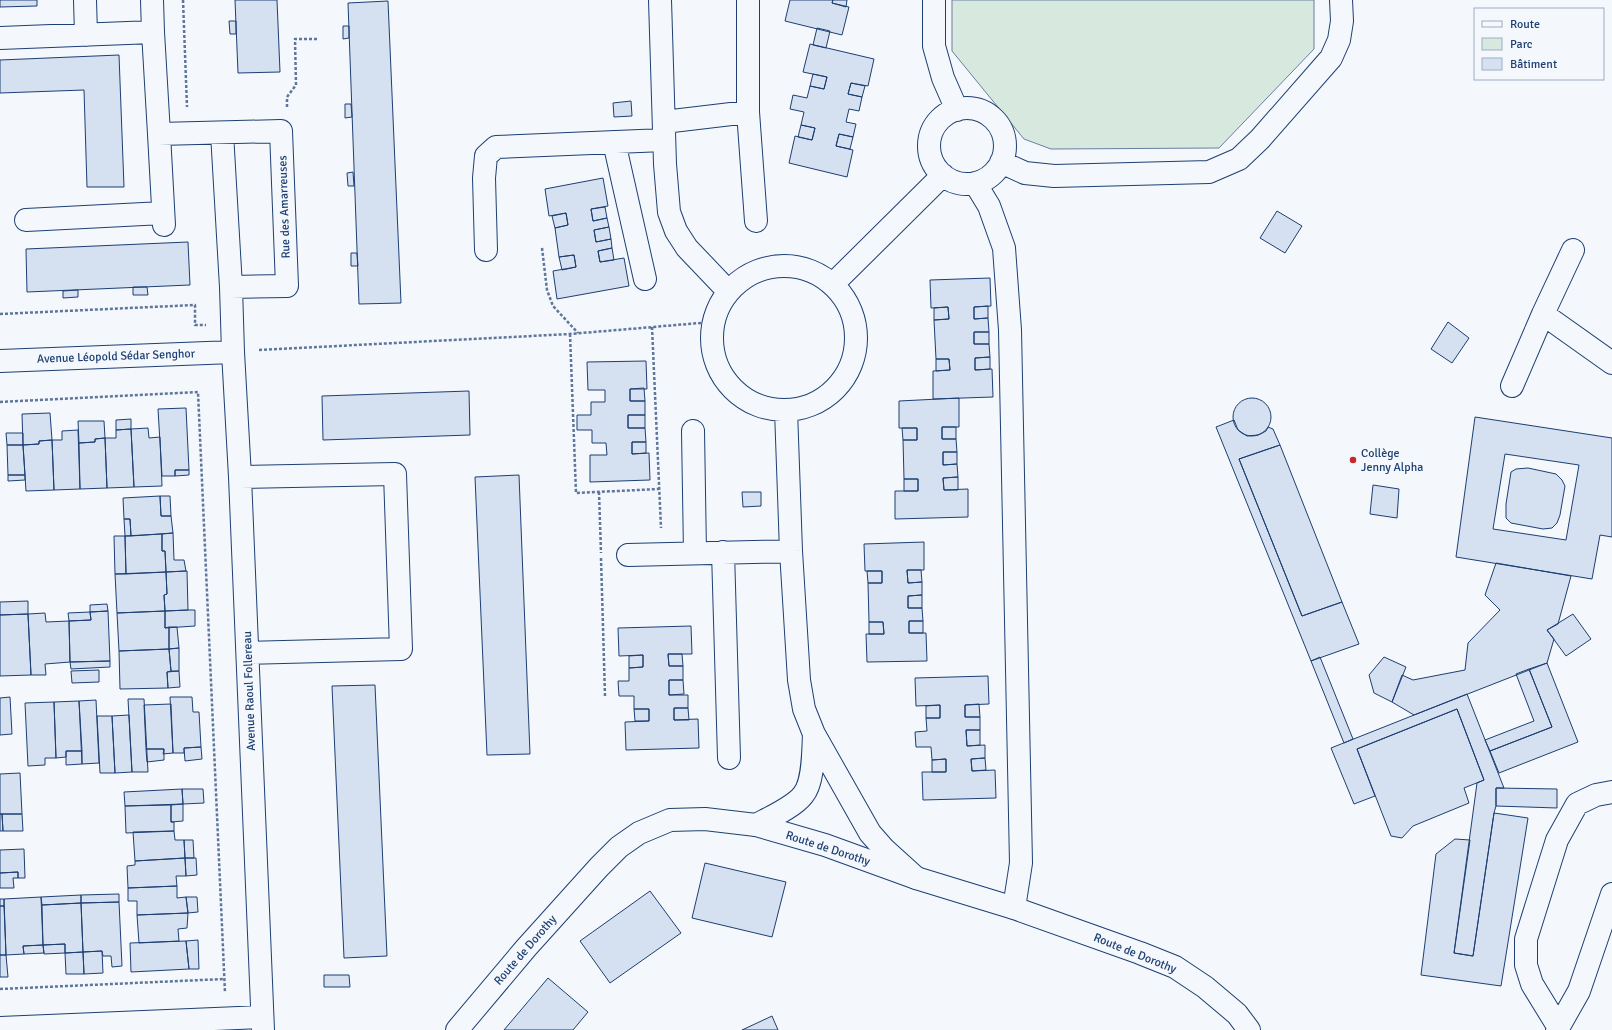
<svg xmlns="http://www.w3.org/2000/svg" width="1612" height="1030" font-family="Signika,sans-serif">
  <style>
    .green { fill: #d7e8df; stroke: #687fa3 }
    .building { fill: #d5e0f0; stroke: #1d3f73; fill-rule: evenodd }
    .lines { fill: none; stroke-linecap: round; stroke-linejoin: round }
    .minor-casing { stroke: #1d3f73; stroke-width: 24 }
    .major-casing { stroke: #1d3f73; stroke-width: 24 }
    .path { stroke: #5e769c; stroke-width: 2.5; stroke-dasharray: 3 2; stroke-linecap: butt }
    .minor { stroke: #f4f7fb; stroke-width: 22 }
    .major { stroke: #f4f7fb; stroke-width: 22 }
    .poi-dot { fill: #c62828; stroke: #f4f7fb; stroke-width: 1.5 }
    .labels { text-anchor: middle; stroke-width: 3; stroke-linejoin: round; paint-order: stroke }
    .street-label { font-size: 12px; fill: #1d3f73; stroke: #f4f7fb }
    .poi-label { font-size: 12px; fill: #1d3f73; stroke: #f4f7fb; text-anchor: start }
  </style>
  <rect width="100%" height="100%" fill="#f4f7fb"/>
  <!-- green -->
  <path class="green" d="M952 0H1314V49L1219 148 1051 149 1024 139 952 51Z"/>
  <!-- building -->
  <path class="building" d="M0 0H37V6L0 7Z
    M235 0H277L280 72 238 73Z
    M790 0H833L832 3 849 7 842 35 785 21Z
    M833 0H847L846 7 832 3Z
    M388 1 401 303 359 304 348 3Z
    M229 21H236V34H230Z
    M343 26H349V38L343 39Z
    M817 28 830 31 826 48 813 45Z
    M810 44 874 59 868 86 851 83 848 94 862 97 859 111 849 109 846 122 856 124 853 137 839 134 836 146 853 150 847 177 789 163 795 136 812 140 815 128 801 125 804 112 790 109 793 95 807 98 810 86 824 89 827 77 803 72Z
    M119 55 124 187H87L84 90 0 93V60Z
    M813 74 827 77 824 89 810 86Z
    M851 83 865 86 862 97 848 94Z
    M631 101 632 116 614 117 613 103Z
    M345 104H351L352 117 345 118Z
    M801 125 815 128 812 140 798 137Z
    M839 134 853 137 850 149 836 146Z
    M353 172 354 186H348L347 173Z
    M603 178 608 206 591 209 593 221 607 218 609 227 594 230 596 242 611 239 612 248 598 251 600 262 624 258 629 286 557 299 553 271 576 267 574 255 559 257 555 228 568 225 566 213 549 216 545 189Z
    M605 207 607 218 593 221 591 209Z
    M1277 211 1302 226 1285 253 1260 238Z
    M566 213 568 225 555 228 552 216Z
    M609 227 611 239 596 242 594 230Z
    M188 242 190 285 27 292 26 249Z
    M612 248 614 260 600 262 598 251Z
    M351 253H357L358 266H351Z
    M574 255 576 267 562 270 559 257Z
    M990 278 991 306 974 307V319L988 318 989 332H974V344H989L990 357 975 358V370L992 369 993 397 933 399V371L950 370 949 359H936L934 320 949 319 948 307 931 308 930 280Z
    M133 287H147L148 295H133Z
    M78 290V297L63 298V291Z
    M988 306V318L974 319V307Z
    M948 307 949 319 934 320V308Z
    M1448 322 1469 338 1452 363 1431 349Z
    M974 332H989V344H974Z
    M990 357V369L975 370V358Z
    M936 359H949L950 370 936 371Z
    M646 361 647 389H630V401H645V415H628V428H645L646 442H632V454L649 453 650 480 590 482V455H607L606 443H592V430H577V415H591V402H605V390H588L587 362Z
    M644 388 645 401H630V389Z
    M469 391 470 435 323 440 322 396Z
    M959 398V427H942V439H956L957 452H943V465L957 464 958 477 943 478 944 490 968 489V517L895 519V491H918V479H904L903 440H917V428H899V401Z
    M1233 417a19 19 0 1 1 38 0a19 19 0 1 1-38 0Z
    M186 408 189 470H175V476H162L158 409Z
    M50 413 52 440 39 441V444L23 445 22 414Z
    M628 415H645V428H628Z
    M1475 417 1612 438V537L1600 535 1592 579 1456 557Z
    M131 419V429L116 430V420Z
    M1234 420 1238 430 1247 436 1258 435 1266 431 1268 427 1273 429 1280 445 1239 459 1302 616 1342 602 1359 644 1311 661 1216 427Z
    M78 421H104L105 438 95 439V442L79 443Z
    M942 427H956V439H942Z
    M148 428 149 438 160 437 162 486 134 487 131 429Z
    M902 428H917V440H903Z
    M131 429 134 487 107 488 105 438H116V430Z
    M78 430 80 489 54 490 52 440H62V431Z
    M6 433H23V445H7Z
    M105 438 107 488 80 489 79 443 95 442V439Z
    M52 440 54 490 26 491 23 445 39 444V441Z
    M632 442H646V453L632 454Z
    M7 445H23L25 475H8Z
    M1280 445 1342 602 1302 616 1239 459Z
    M943 452H957V464L943 465Z
    M1505 454 1579 465 1566 540 1493 529ZM1528 468 1556 474 1562 480 1565 486 1560 515 1557 523 1552 528 1543 529 1511 523 1506 518V504L1511 472 1516 469Z
    M175 470H189V475L175 476Z
    M8 475H25V480L8 481Z
    M519 475 530 754 487 755 475 477Z
    M958 477V490H944L943 478Z
    M904 479H918V491H904Z
    M1373 485 1399 489 1397 518 1370 514Z
    M742 492H761V506L743 507Z
    M160 496H170L171 516H161Z
    M160 496 161 516H171L173 533 131 536 130 519H124L123 498Z
    M124 519H130L131 536H125Z
    M173 533 174 560H184L186 571 166 572 165 551H162V534Z
    M162 534V551H165L166 572 126 574 125 536Z
    M114 536H125L126 574H115Z
    M924 542V570H907L908 583 922 582V595L908 596V608H922L923 621H909V633H926L927 661 867 662 866 634H884L883 622H869L868 583H882V571H865L864 544Z
    M1496 563 1571 576 1558 624 1547 630 1554 639 1547 663 1414 715 1392 702 1402 675 1413 680 1465 670 1468 643 1500 610 1485 595Z
    M907 570H921L922 582 908 583Z
    M186 571H187L188 610 165 611 164 595 167 594 166 572Z
    M867 571H882V583H868Z
    M166 572 167 594 164 595 165 611 117 613 115 574Z
    M922 595V608H908V596Z
    M28 601V614L0 615V602Z
    M107 604 108 611 90 612V605Z
    M188 610H195V626L165 628V611Z
    M108 611 110 661 70 662 69 621 91 620 90 612Z
    M165 611V628L169 627V649L119 651 117 613Z
    M90 612 91 620 69 621 68 613Z
    M45 613 46 622 69 621 70 662 45 664 46 675H31L28 614Z
    M28 614 31 675 0 676V615Z
    M1573 614 1591 639 1566 656 1547 630Z
    M909 621H923V633H909Z
    M869 622H883L884 634H869Z
    M691 626 692 654H668L669 666H683V680H669V695H688V708H674V720L698 719 699 748 626 750 625 722 649 721V709H634V696H619L618 681H629V668L643 667V655L619 656 618 628Z
    M169 627H177L179 648 169 649Z
    M179 648V671H171L169 649Z
    M169 649 171 671 167 672 168 688 120 689 119 651Z
    M668 654H682L683 666H669Z
    M643 655V667L629 668V656Z
    M1320 657 1353 739 1344 743 1311 661Z
    M1384 657 1406 667 1392 702 1374 693 1369 675Z
    M110 661V667L71 669 70 662Z
    M1547 663 1578 742 1499 773 1490 751 1552 727 1529 669Z
    M1529 669 1552 727 1490 751 1485 740 1534 721 1516 674Z
    M99 670V682L72 683 71 671Z
    M179 671 180 687 168 688 167 672Z
    M988 676 989 704 965 705V717H980V730H966L967 746 985 745V758L971 759 972 771 995 770 996 798 923 800 922 772H946V759L932 760 931 747H916L915 732 927 731 926 718H940V705L916 706 915 678Z
    M669 680H683L684 694 669 695Z
    M375 685 387 956 344 958 332 686Z
    M1467 694 1504 788H1496V806L1494 813 1473 956 1454 953 1477 783 1484 780 1457 709 1357 749 1375 796 1354 804 1331 748Z
    M10 697 12 734 0 735V698Z
    M170 697H192L193 712H199L201 747 184 748V753H173Z
    M128 699H144L148 772H132Z
    M96 700 99 763 82 764 79 701Z
    M79 701 82 751H66V757L56 758 54 702Z
    M54 702 56 758H45V765L28 766 25 703Z
    M171 704 173 753 163 754 164 749H146L144 705Z
    M979 704 980 717H965V705Z
    M940 705V718H926V706Z
    M674 708H688L689 720H674Z
    M634 709H649V721H635Z
    M1457 709 1484 780 1464 788 1469 803 1413 826 1402 838 1391 836 1357 749Z
    M129 715 132 772 115 773 112 716Z
    M97 716H112L115 773H100Z
    M966 730H980V745L967 746Z
    M201 747 202 759 185 761 184 748Z
    M146 749H164V760L147 762Z
    M66 751H82V764L66 765Z
    M985 758 986 770 972 771 971 759Z
    M946 759V772H932V760Z
    M20 773 22 814H0V774Z
    M1496 788 1557 789V808L1496 806Z
    M182 789 183 804 125 806 124 792Z
    M182 789H203L204 803 183 804Z
    M183 804V821L171 822V805Z
    M171 805V822H174V831L126 833 125 806Z
    M1494 813 1528 818 1501 986 1421 975 1436 854 1455 839 1470 840 1454 953 1473 956Z
    M0 814H2L3 831H0Z
    M2 814H22L23 831H3Z
    M174 831 175 840H184L185 858 135 861 133 832Z
    M184 840H193L194 858H185Z
    M24 849 25 878H18V872L0 873V850Z
    M185 858H196L197 875 186 876Z
    M185 858 186 876H176L177 886 128 888 127 866 135 865V861Z
    M705 863 786 882 772 937 692 918Z
    M18 872V878H13L14 888H0V873Z
    M177 886V898L186 897 188 913 137 915V901H128V888Z
    M650 891 681 933 610 983 580 941Z
    M119 894V902L81 903V895Z
    M81 895V903L42 905 41 897Z
    M41 897 43 945 23 946 24 954 6 955 4 899Z
    M186 897H197L198 912 188 913Z
    M0 899H4V906H0Z
    M119 902 122 966 112 967 111 956H103L102 951 83 952 81 903Z
    M81 903 83 952 65 953V944L43 945 42 905Z
    M0 906H4L6 955H0Z
    M188 913 187 928 178 929 179 941 139 943 137 915Z
    M198 940 199 969H189L186 941Z
    M186 941 189 969 131 972 130 943Z
    M65 944V953L44 954 43 945Z
    M43 945 44 953 24 954 23 946Z
    M102 951 103 973 84 974 83 952Z
    M83 952 84 974H66L65 953Z
    M0 955H6L8 977H0Z
    M324 975H349L350 987H324Z
    M548 978 588 1012 573 1030H504Z
    M772 1016 778 1030H742Z"/>
  <g class="lines">
    <defs>
      <path id="minor" d="M85 0 86 35
        M152 0 153 32
        M660 0 665 164 669 212 676 231 687 248 728 291
        M748 0V112L756 221
        M934 0V46L943 78 957 110
        M0 38 153 32 159 134 281 131 287 286 231 287 233 352 240 477 263 1030
        M929 146a38 38 0 1 1 76 0a38 38 0 1 1-76 0Z
        M664 122 748 112
        M222 133 231 287
        M159 134 164 225
        M614 142 645 279
        M1001 162 1025 173 1054 176 1209 172 1239 159 1260 139 1331 58 1339 40 1342 21 1341 0
        M975 183 989 206 1004 248 1010 330 1021 863 1014 908
        M26 220 163 213
        M486 250 484 178 486 156 496 147 664 140
        M712 338a72 72 0 1 1 144 0a72 72 0 1 1-144 0Z
        M833 284 943 175
        M1543 314 1573 250
        M0 361 233 352
        M1512 386 1543 314 1612 363
        M786 410 791 551 799 680 804 709 814 734 870 833 884 849 916 878
        M693 431 695 553
        M240 477 395 474 401 649 248 653
        M723 552 729 758
        M628 555 791 551
        M756 825C769 818 794 807 803 795 814 782 813 751 814 734
        M0 1028 262 1017
        M1559 1028 1532 984 1526 965V939L1557 840 1577 804 1596 795 1612 792
        M1557 1030 1579 991 1612 894"/>
      <path id="major" d="M457 1030 526 948 599 867 619 847 639 833 670 820 705 819 756 825 825 845 916 878 1014 908 1140 953 1175 967 1205 987 1237 1014 1249 1030"/>
    </defs>
    <!-- minor casing -->
    <use href="#minor" class="minor-casing"/>
    <!-- major casing -->
    <use href="#major" class="major-casing"/>
    <!-- path -->
    <path class="path" d="M183 0 187 107
      M287 107V97L296 85 295 39H317
      M542 248 547 290 553 306 578 333
      M0 314 195 305V325H206
      M652 327 661 528
      M570 334 576 493 659 489
      M259 350 570 334 712 322
      M0 402 198 392 225 993
      M599 492 601 553
      M601 558 605 696
      M0 989 224 979"/>
    <!-- minor -->
    <use href="#minor" class="minor"/>
    <!-- major -->
    <use href="#major" class="major"/>
  </g>
  <!-- markers -->
  <circle class="poi-dot" cx="1353" cy="460" r="4"/>
  <g class="labels">
    <!-- street labels -->
    <g class="street-label">
      <text transform="translate(284 207) rotate(-92)" y="4">Rue des Amarreuses</text>
      <text transform="translate(116 356) rotate(-2)" y="4">Avenue Léopold Sédar Senghor</text>
      <text transform="translate(249 691) rotate(-92)" y="4">Avenue Raoul Follereau</text>
      <text transform="translate(828 848) rotate(18)" y="4">Route de Dorothy</text>
      <text transform="translate(525 950) rotate(-49)" y="4">Route de Dorothy</text>
      <text transform="translate(1135 953) rotate(22)" y="4">Route de Dorothy</text>
    </g>
    <!-- poi labels -->
    <g class="poi-label">
      <text x="1361" y="457">Collège<tspan x="1361" dy="14">Jenny Alpha</tspan></text>
    </g>
  </g>
  <!-- legend -->
  <rect x="1474" y="8" width="130" height="72" fill="#f4f7fb" stroke="#9eadc5"/>
  <rect x="1482" y="21" width="20" height="6" fill="#f4f7fb" stroke="#9eadc5"/>
  <text x="1510" y="28" font-size="12" fill="#1d3f73">Route</text>
  <rect x="1482" y="38" width="20" height="12" fill="#d7e8df" stroke="#9eadc5"/>
  <text x="1510" y="48" font-size="12" fill="#1d3f73">Parc</text>
  <rect x="1482" y="58" width="20" height="12" fill="#d5e0f0" stroke="#9eadc5"/>
  <text x="1510" y="68" font-size="12" fill="#1d3f73">Bâtiment</text>
</svg>
